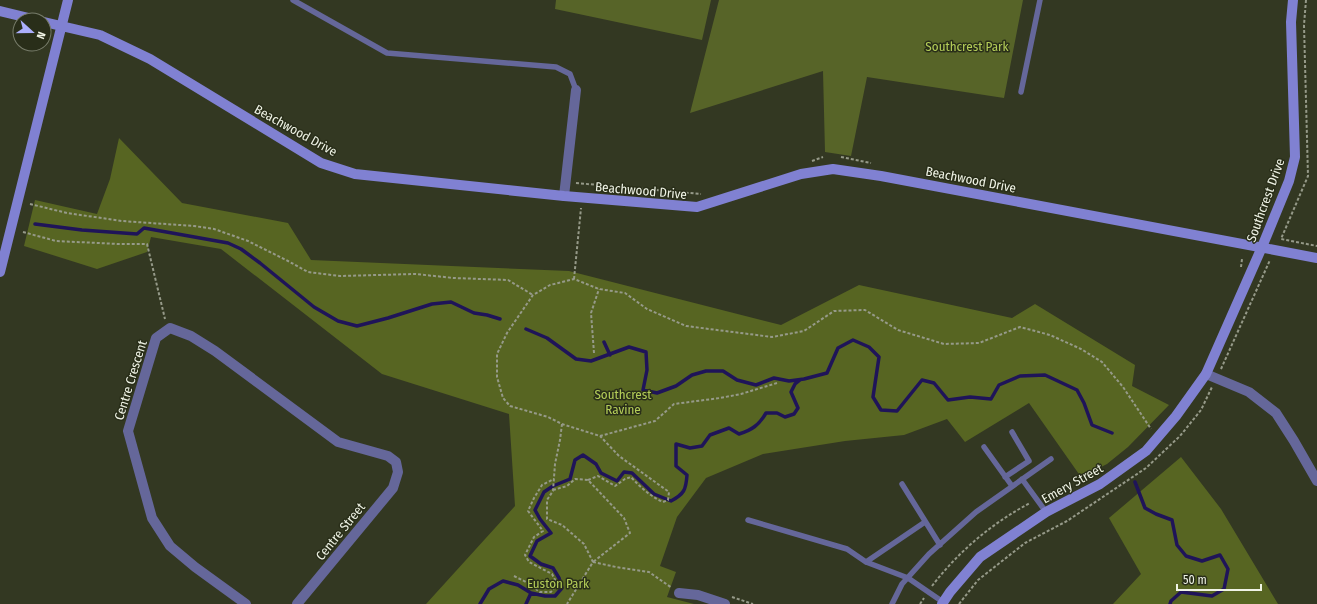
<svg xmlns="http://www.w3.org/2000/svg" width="1317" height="604" font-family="'Fira Sans Condensed',sans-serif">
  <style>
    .green { fill: #576428 }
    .forest { fill: #576522 }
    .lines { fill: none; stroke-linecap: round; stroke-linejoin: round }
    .stream { stroke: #1f1459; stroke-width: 3.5 }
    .path { stroke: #969a89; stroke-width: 2; stroke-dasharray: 3 2; stroke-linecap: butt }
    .lane { stroke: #65679a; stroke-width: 5.5 }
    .street { stroke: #65679a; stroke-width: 10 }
    .secondary { stroke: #8081d2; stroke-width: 10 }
    .labels { text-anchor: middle; stroke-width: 3; stroke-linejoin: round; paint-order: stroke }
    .park-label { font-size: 13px; fill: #b4cd58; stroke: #292e19 }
    .street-label { font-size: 13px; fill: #eff3e5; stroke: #292e19 }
  </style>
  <rect width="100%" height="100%" fill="#333822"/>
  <!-- green -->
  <path class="green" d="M556 0H711L702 40 555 9Z
    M719 0H1023L1004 98 867 77 851 156 825 152 823 71 690 113Z"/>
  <!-- forest -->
  <path class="forest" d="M119 138 182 203 288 223 311 260 569 271 781 325 859 285 1012 318 1035 304 1135 365 1132 386 1169 405 1128 447 1107 464 1081 477 1029 403 965 442 947 419 904 435 845 441 763 454 706 478 677 517 660 566 676 572 667 597 694 604H426L515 506 509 414 382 374 221 249 151 237 147 252 97 269 24 246 35 200 97 214 110 179Z
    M1181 457 1221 509 1278 604H1113L1141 574 1109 518Z"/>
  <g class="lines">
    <!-- stream -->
    <path class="stream" d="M35 224 82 230 137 234 144 228 228 243 241 249 260 263 314 307 338 321 357 326 388 318 432 304 451 302 474 313 487 315 500 319
      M526 329 547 338 576 359 591 361 629 347 646 352 647 370 643 390 657 393 676 386 692 375 706 371H723L737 380 756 385 774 378 789 381 804 379 827 373 838 348 853 340 869 347 879 357 873 397 881 410 897 411 922 380 934 383 948 400 970 397 991 399 999 385 1020 376 1045 375 1077 390 1084 403 1092 425 1112 433
      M604 342 610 355
      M1135 482 1145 508 1156 514 1172 520 1177 545 1186 556 1202 561 1220 555 1228 569 1224 589 1212 596 1181 592 1171 601 1170 604
      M480 604 489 589 503 581 518 585 531 593 545 596H555L562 588 559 578 553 568 541 564 530 556 537 541 551 533 540 519 535 510 544 492 553 486 570 479 575 460 583 455 596 464 601 473 617 481 624 472 632 473 654 494 671 501C684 494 686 490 687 475L676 466V444L690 448 702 446 710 435 729 428 739 434C752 430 759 425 766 413H777L785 417 794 414 798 408 791 392 795 384 800 380
      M526 604 531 593"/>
    <!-- path -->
    <path class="path" d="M1306 0 1304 25 1308 176 1281 239 1317 246
      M841 157 871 163
      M812 161 823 157
      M576 183 701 194
      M30 204 67 213 122 221 194 226 214 229 248 241 288 261 308 272 340 276 415 274 454 278 508 280 533 295
      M23 232 56 241 119 244H147L165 319
      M1241 267 1242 259
      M574 279 581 208
      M594 353 591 313 599 289
      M1221 369 1270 260
      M777 383 741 394 720 398 674 404 655 421 600 436 562 424 548 417 510 406 503 398 497 377V354L507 333 533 295 550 285 574 279 599 289 625 293 647 309 686 326 772 337 804 331 834 311 865 310 898 330 944 344 979 343 1020 327 1050 335 1081 349 1102 362 1123 387 1151 429
      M562 424 560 440 555 464 553 491 547 500V519L562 525 584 544 593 562 567 604
      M588 480 598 476 615 486 625 479 631 477C641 488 650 496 663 502L668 500 669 492 619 456 600 436
      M553 490 567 486 575 479 588 480 624 518 630 533 593 562
      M1044 495 1052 492 1069 488
      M593 562 616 567 649 572 672 588
      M514 576 526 582 540 592H551L557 584 552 574 529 562 525 555 534 537 543 531 528 511 534 498 542 485 554 479
      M932 586C958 552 992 523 1030 503
      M732 597 753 604
      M920 604 924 598
      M959 604 978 580 1025 543 1067 521 1146 468 1180 436 1201 410 1212 387"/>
    <!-- lane -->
    <path class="lane" d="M293 0 387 53 556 67 570 74 576 90
      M1021 92 1040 0
      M984 447 1012 486
      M1005 477 1029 461 1012 432
      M1022 479 1046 512
      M902 484 940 545
      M748 520 847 549 866 562 908 578 943 602
      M866 562 925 522
      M892 604 902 584 929 554 976 512 1051 459"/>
    <!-- street -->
    <path class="street" d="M564 196 576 90
      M1206 374 1249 392 1276 413 1294 441 1317 481
      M679 593 698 595 725 604
      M246 604 195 567 170 546 152 518 128 431 156 338 170 328 191 336 215 351 338 442 388 456 396 462 398 472 393 488 297 604"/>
    <!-- secondary -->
    <path class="secondary" d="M0 11 37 20
      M44 22 100 35 150 59 321 163 355 174 564 196 697 207 801 174 833 169 881 176 1317 258
      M0 272 68 0
      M942 604 950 592 980 557 1046 512 1100 484 1146 451 1176 416 1206 374 1262 247 1289 181 1295 157 1291 22 1293 0"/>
  </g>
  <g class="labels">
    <!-- park labels -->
    <g class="park-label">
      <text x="967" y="51">Southcrest Park</text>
      <text x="623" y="399">Southcrest<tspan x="623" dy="15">Ravine</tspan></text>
      <text x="558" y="588">Euston Park</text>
    </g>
    <!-- street labels -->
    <g class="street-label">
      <text transform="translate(296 130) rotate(29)" y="5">Beachwood Drive</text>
      <text transform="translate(971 179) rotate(11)" y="5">Beachwood Drive</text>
      <text transform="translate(641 190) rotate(5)" y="5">Beachwood Drive</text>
      <text transform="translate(1265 200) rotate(-70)" y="5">Southcrest Drive</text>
      <text transform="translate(130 380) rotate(-73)" y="5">Centre Crescent</text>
      <text transform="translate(1072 483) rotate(-29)" y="5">Emery Street</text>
      <text transform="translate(340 531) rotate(-51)" y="5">Centre Street</text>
    </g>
  </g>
  <!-- north arrow -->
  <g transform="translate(32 32) rotate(111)"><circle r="19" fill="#292e19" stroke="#787d6b"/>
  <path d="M0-3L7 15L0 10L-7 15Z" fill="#acaffb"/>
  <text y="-6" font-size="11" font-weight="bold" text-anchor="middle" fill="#eff3e5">N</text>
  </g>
  <!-- scale -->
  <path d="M1177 584v6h84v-6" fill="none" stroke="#eff3e5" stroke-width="2"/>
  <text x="1183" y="584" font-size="12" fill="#eff3e5" stroke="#292e19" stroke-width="3" paint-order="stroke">50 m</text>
</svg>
